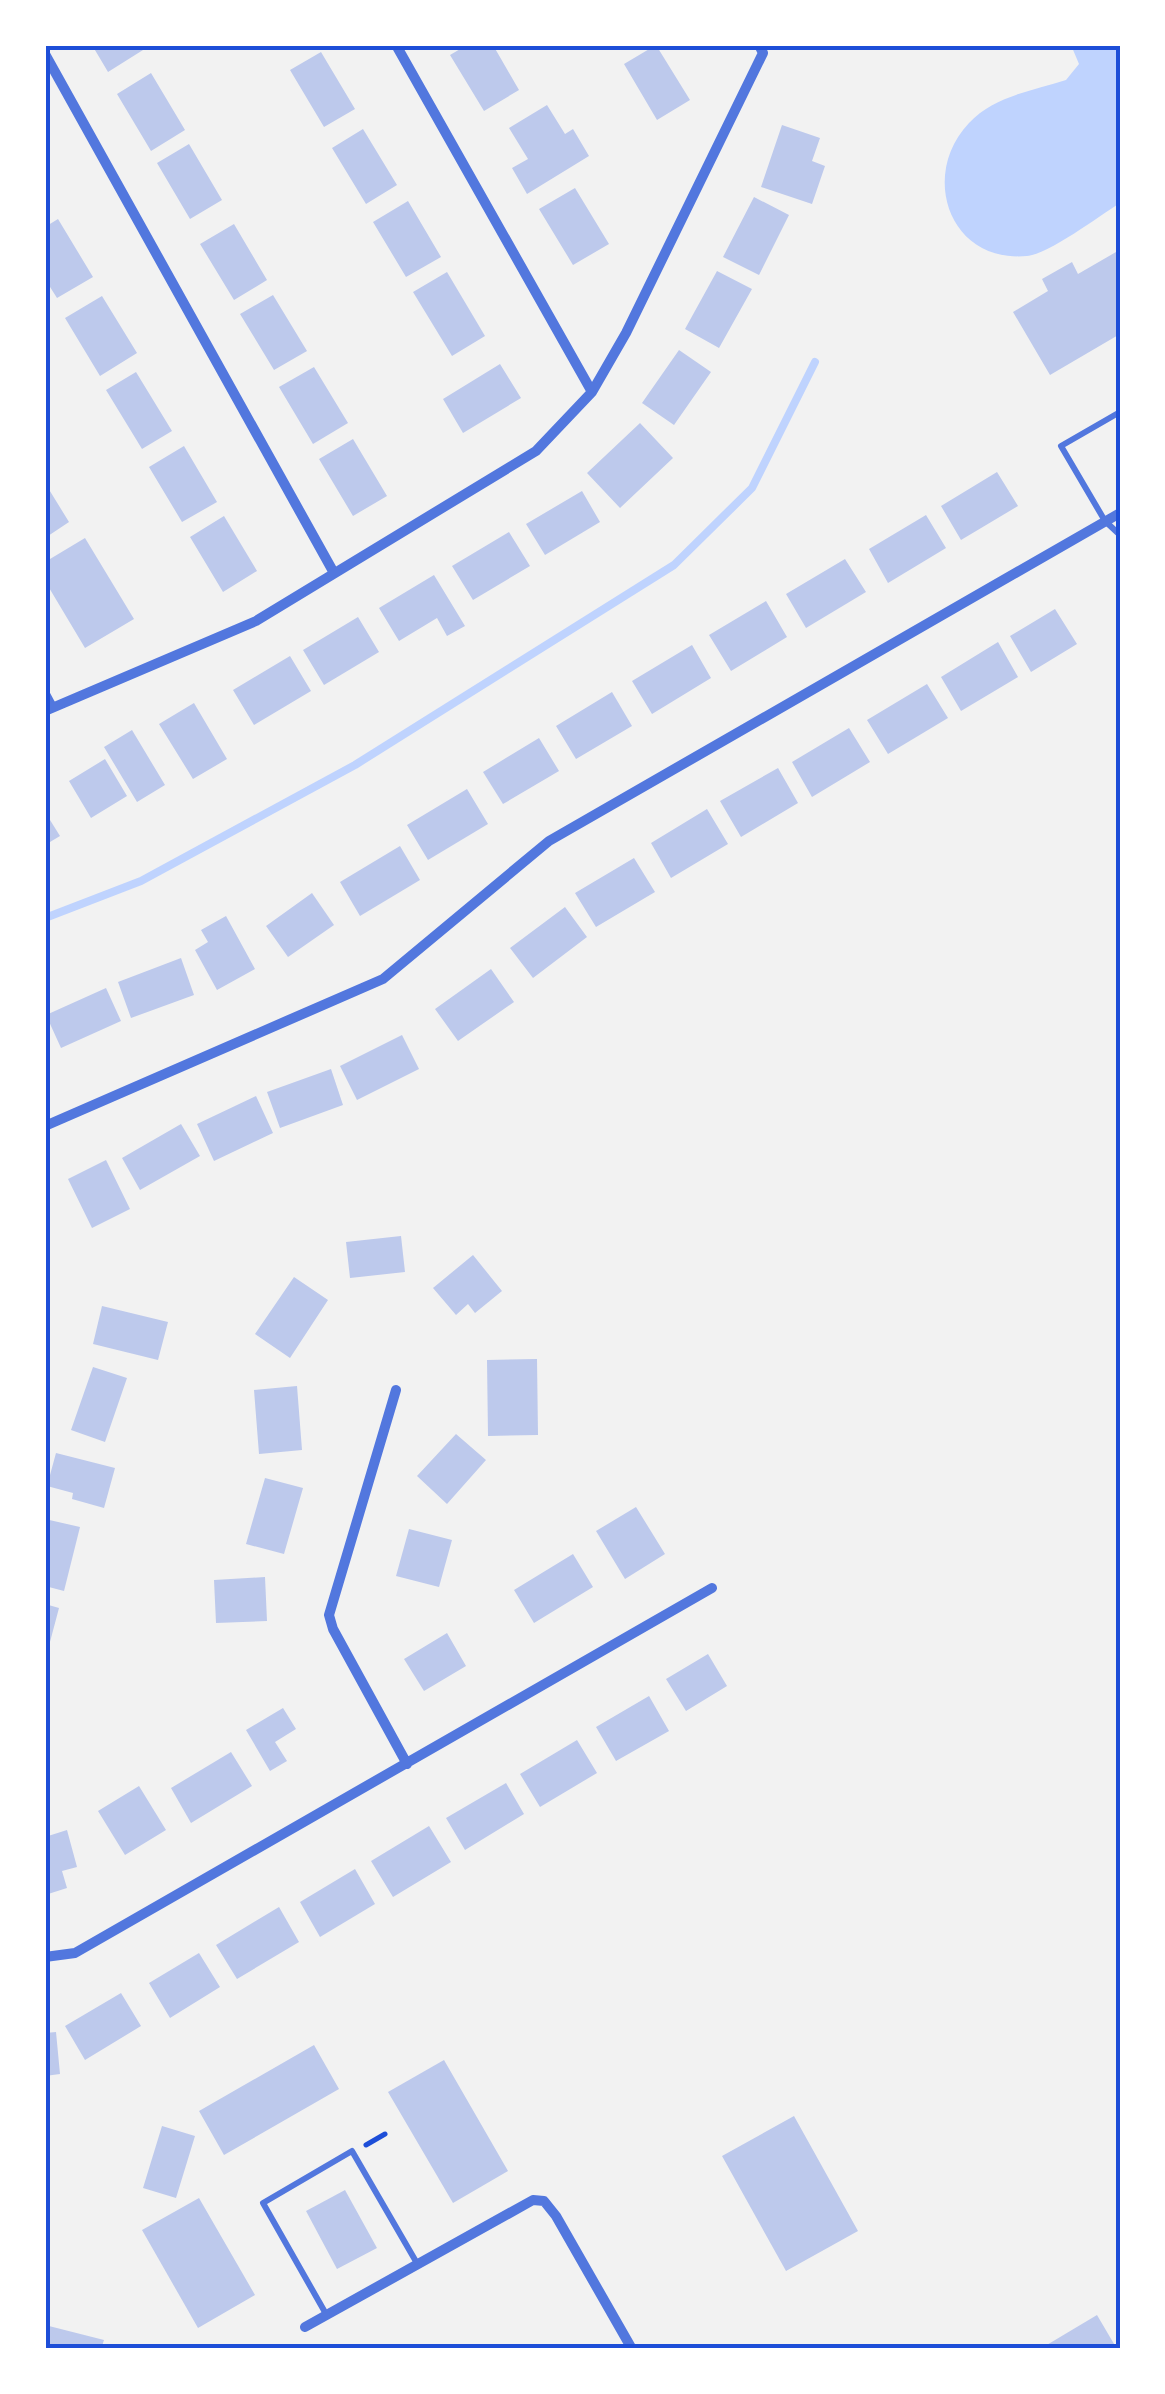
<svg xmlns="http://www.w3.org/2000/svg" width="1165" height="2394" font-family="'Space Grotesk',sans-serif">
  <style>
    .water { fill: #bfd3fe }
    .lines { fill: none; stroke-linecap: round; stroke-linejoin: round }
    .stream { stroke: #bfd3fe; stroke-width: 8 }
    .building { fill: #bdc9ec }
    .path { stroke: #1d4ed8; stroke-width: 5 }
    .service { stroke: #5277de; stroke-width: 6 }
    .minor { stroke: #5277de; stroke-width: 10 }
    .neatline { fill: none; stroke: #1d4ed8; stroke-width: 4 }
  </style>
  <rect width="100%" height="100%" fill="#f2f2f2"/>
  <!-- water -->
  <path class="water" d="M1071 45H1120V203C1099 216 1049 254 1027 256 948 263 920 174 969 123 994 96 1032 91 1066 80L1079 64Z"/>
  <g class="lines">
    <!-- stream -->
    <path class="stream" d="M45 918 141 881 355 765 674 565 752 488 815 362"/>
  </g>
  <!-- building -->
  <path class="building" d="M92 45H140L143 50 108 72Z
    M467 45H493L519 90 484 111 450 55Z
    M656 45 690 100 657 120 624 64Z
    M321 52 355 109 324 127 290 70Z
    M151 73 185 130 151 151 117 94Z
    M547 105 565 134 573 129 589 156 527 194 512 168 528 159 509 128Z
    M782 125 820 138 812 161 825 166 812 204 761 187Z
    M363 129 397 185 366 204 332 148Z
    M189 144 222 200 190 219 157 163Z
    M575 188 609 244 573 265 539 209Z
    M754 197 789 215 759 275 723 257Z
    M408 201 441 257 406 277 373 222Z
    M58 219 93 277 57 298 45 279V227Z
    M234 224 267 280 234 300 200 244Z
    M1116 252 1120 258V334L1050 375 1013 312 1048 291 1042 279 1072 262 1078 274Z
    M717 271 752 289 719 348 685 329Z
    M447 272 485 336 452 356 413 292Z
    M273 295 307 351 274 370 240 314Z
    M102 296 137 353 100 376 65 318Z
    M679 350 711 372 674 425 642 403Z
    M500 364 521 398 463 433 443 399Z
    M314 367 348 423 313 444 279 387Z
    M136 372 172 431 142 449 106 390Z
    M640 423 673 458 620 508 587 473Z
    M353 439 387 496 353 516 319 459Z
    M184 446 217 502 182 522 149 467Z
    M997 472 1018 506 961 540 941 506Z
    M45 483 69 522 45 538Z
    M582 491 600 522 545 555 526 524Z
    M926 515 946 548 888 583 869 549Z
    M224 516 257 571 223 592 190 537Z
    M509 532 530 566 473 600 452 566Z
    M85 538 134 619 85 648 45 581V562Z
    M845 559 866 592 806 628 786 594Z
    M434 575 465 626 447 636 437 618 399 641 379 608Z
    M766 601 787 637 731 671 709 635Z
    M1055 609 1077 644 1031 672 1010 636Z
    M358 617 379 652 324 685 303 650Z
    M998 642 1018 677 961 711 941 677Z
    M692 645 711 678 652 714 632 681Z
    M290 656 311 691 254 725 233 690Z
    M927 684 948 718 888 754 867 720Z
    M612 692 632 726 576 759 556 726Z
    M194 703 227 759 193 779 159 724Z
    M849 728 870 762 812 797 792 762Z
    M132 730 165 785 137 802 104 747Z
    M539 738 559 771 503 804 483 772Z
    M105 759 127 796 91 818 69 781Z
    M778 768 798 803 741 837 720 801Z
    M467 789 488 824 428 860 407 825Z
    M707 809 728 844 671 878 651 843Z
    M45 812 60 836 45 845Z
    M400 846 420 880 360 916 340 882Z
    M634 858 655 892 596 927 575 893Z
    M312 893 334 925 288 957 266 926Z
    M565 907 587 937 533 978 510 948Z
    M226 916 255 969 217 990 195 950 208 942 201 930Z
    M181 958 194 995 131 1018 118 982Z
    M491 969 514 1002 458 1041 435 1009Z
    M106 988 121 1021 61 1048 46 1015Z
    M402 1035 419 1069 357 1100 340 1066Z
    M331 1069 343 1105 280 1128 267 1092Z
    M256 1096 273 1133 214 1161 197 1124Z
    M181 1124 200 1156 140 1190 122 1158Z
    M106 1160 130 1209 92 1228 68 1179Z
    M401 1236 405 1272 350 1278 346 1242Z
    M473 1255 502 1291 475 1313 468 1304 456 1315 433 1288Z
    M294 1277 328 1300 290 1358 255 1334Z
    M102 1306 168 1322 158 1360 93 1344Z
    M537 1359 538 1435 488 1436 487 1360Z
    M93 1367 127 1378 105 1442 71 1430Z
    M297 1386 302 1450 259 1454 254 1390Z
    M456 1434 486 1460 447 1504 417 1476Z
    M56 1453 115 1468 104 1508 72 1499 73 1493 47 1486Z
    M265 1478 303 1488 284 1554 246 1544Z
    M636 1507 665 1554 625 1579 596 1531Z
    M45 1519 80 1527 64 1591 45 1586Z
    M409 1529 452 1540 439 1587 396 1576Z
    M573 1554 593 1587 534 1623 514 1590Z
    M265 1577 267 1621 216 1623 214 1580Z
    M45 1604 59 1608 46 1657H45Z
    M447 1633 466 1666 424 1691 404 1659Z
    M708 1654 727 1686 686 1711 666 1679Z
    M649 1696 669 1731 616 1761 596 1727Z
    M283 1708 296 1729 275 1742 287 1761 270 1771 246 1730Z
    M577 1740 597 1773 540 1807 520 1774Z
    M231 1752 252 1786 191 1823 171 1788Z
    M506 1783 524 1814 465 1850 446 1818Z
    M139 1786 166 1830 125 1855 98 1811Z
    M429 1826 451 1862 393 1897 371 1861Z
    M67 1830 77 1867 62 1871 67 1888 45 1895V1837Z
    M355 1869 375 1904 320 1937 300 1902Z
    M279 1907 299 1942 237 1979 216 1945Z
    M199 1953 220 1987 170 2018 149 1983Z
    M121 1993 141 2026 85 2060 65 2026Z
    M56 2032 60 2074 45 2076V2033Z
    M314 2045 339 2089 224 2155 199 2111Z
    M444 2060 508 2171 453 2203 388 2092Z
    M794 2116 858 2231 786 2271 722 2156Z
    M162 2126 195 2136 176 2198 143 2188Z
    M345 2190 377 2248 337 2269 306 2211Z
    M199 2198 255 2295 198 2328 142 2230Z
    M1097 2315 1117 2349H1040Z
    M45 2325 104 2340 101 2349H45Z"/>
  <g class="lines">
    <!-- path -->
    <path class="path" d="M366 2145 385 2134"/>
    <!-- service -->
    <path class="service" d="M1120 412 1061 446 1105 521 1120 535
      M326 2314 263 2203 352 2151 418 2265"/>
    <!-- minor -->
    <path class="minor" d="M396 45 592 392
      M45 54 334 573
      M45 694 52 707
      M45 711 256 621 536 451 592 392 626 333 763 53 759 45
      M45 1126 383 979 549 841 1120 513
      M396 1390 329 1615 333 1629 407 1764
      M45 1957 75 1953 712 1588
      M305 2327 533 2200 544 2201 556 2216 632 2349"/>
  </g>
  <!-- border -->
  <rect width="1165" height="2394" fill="none" stroke="#ffffff" stroke-width="95"/>
  <rect x="48" y="48" width="1070" height="2298" class="neatline"/>
</svg>
